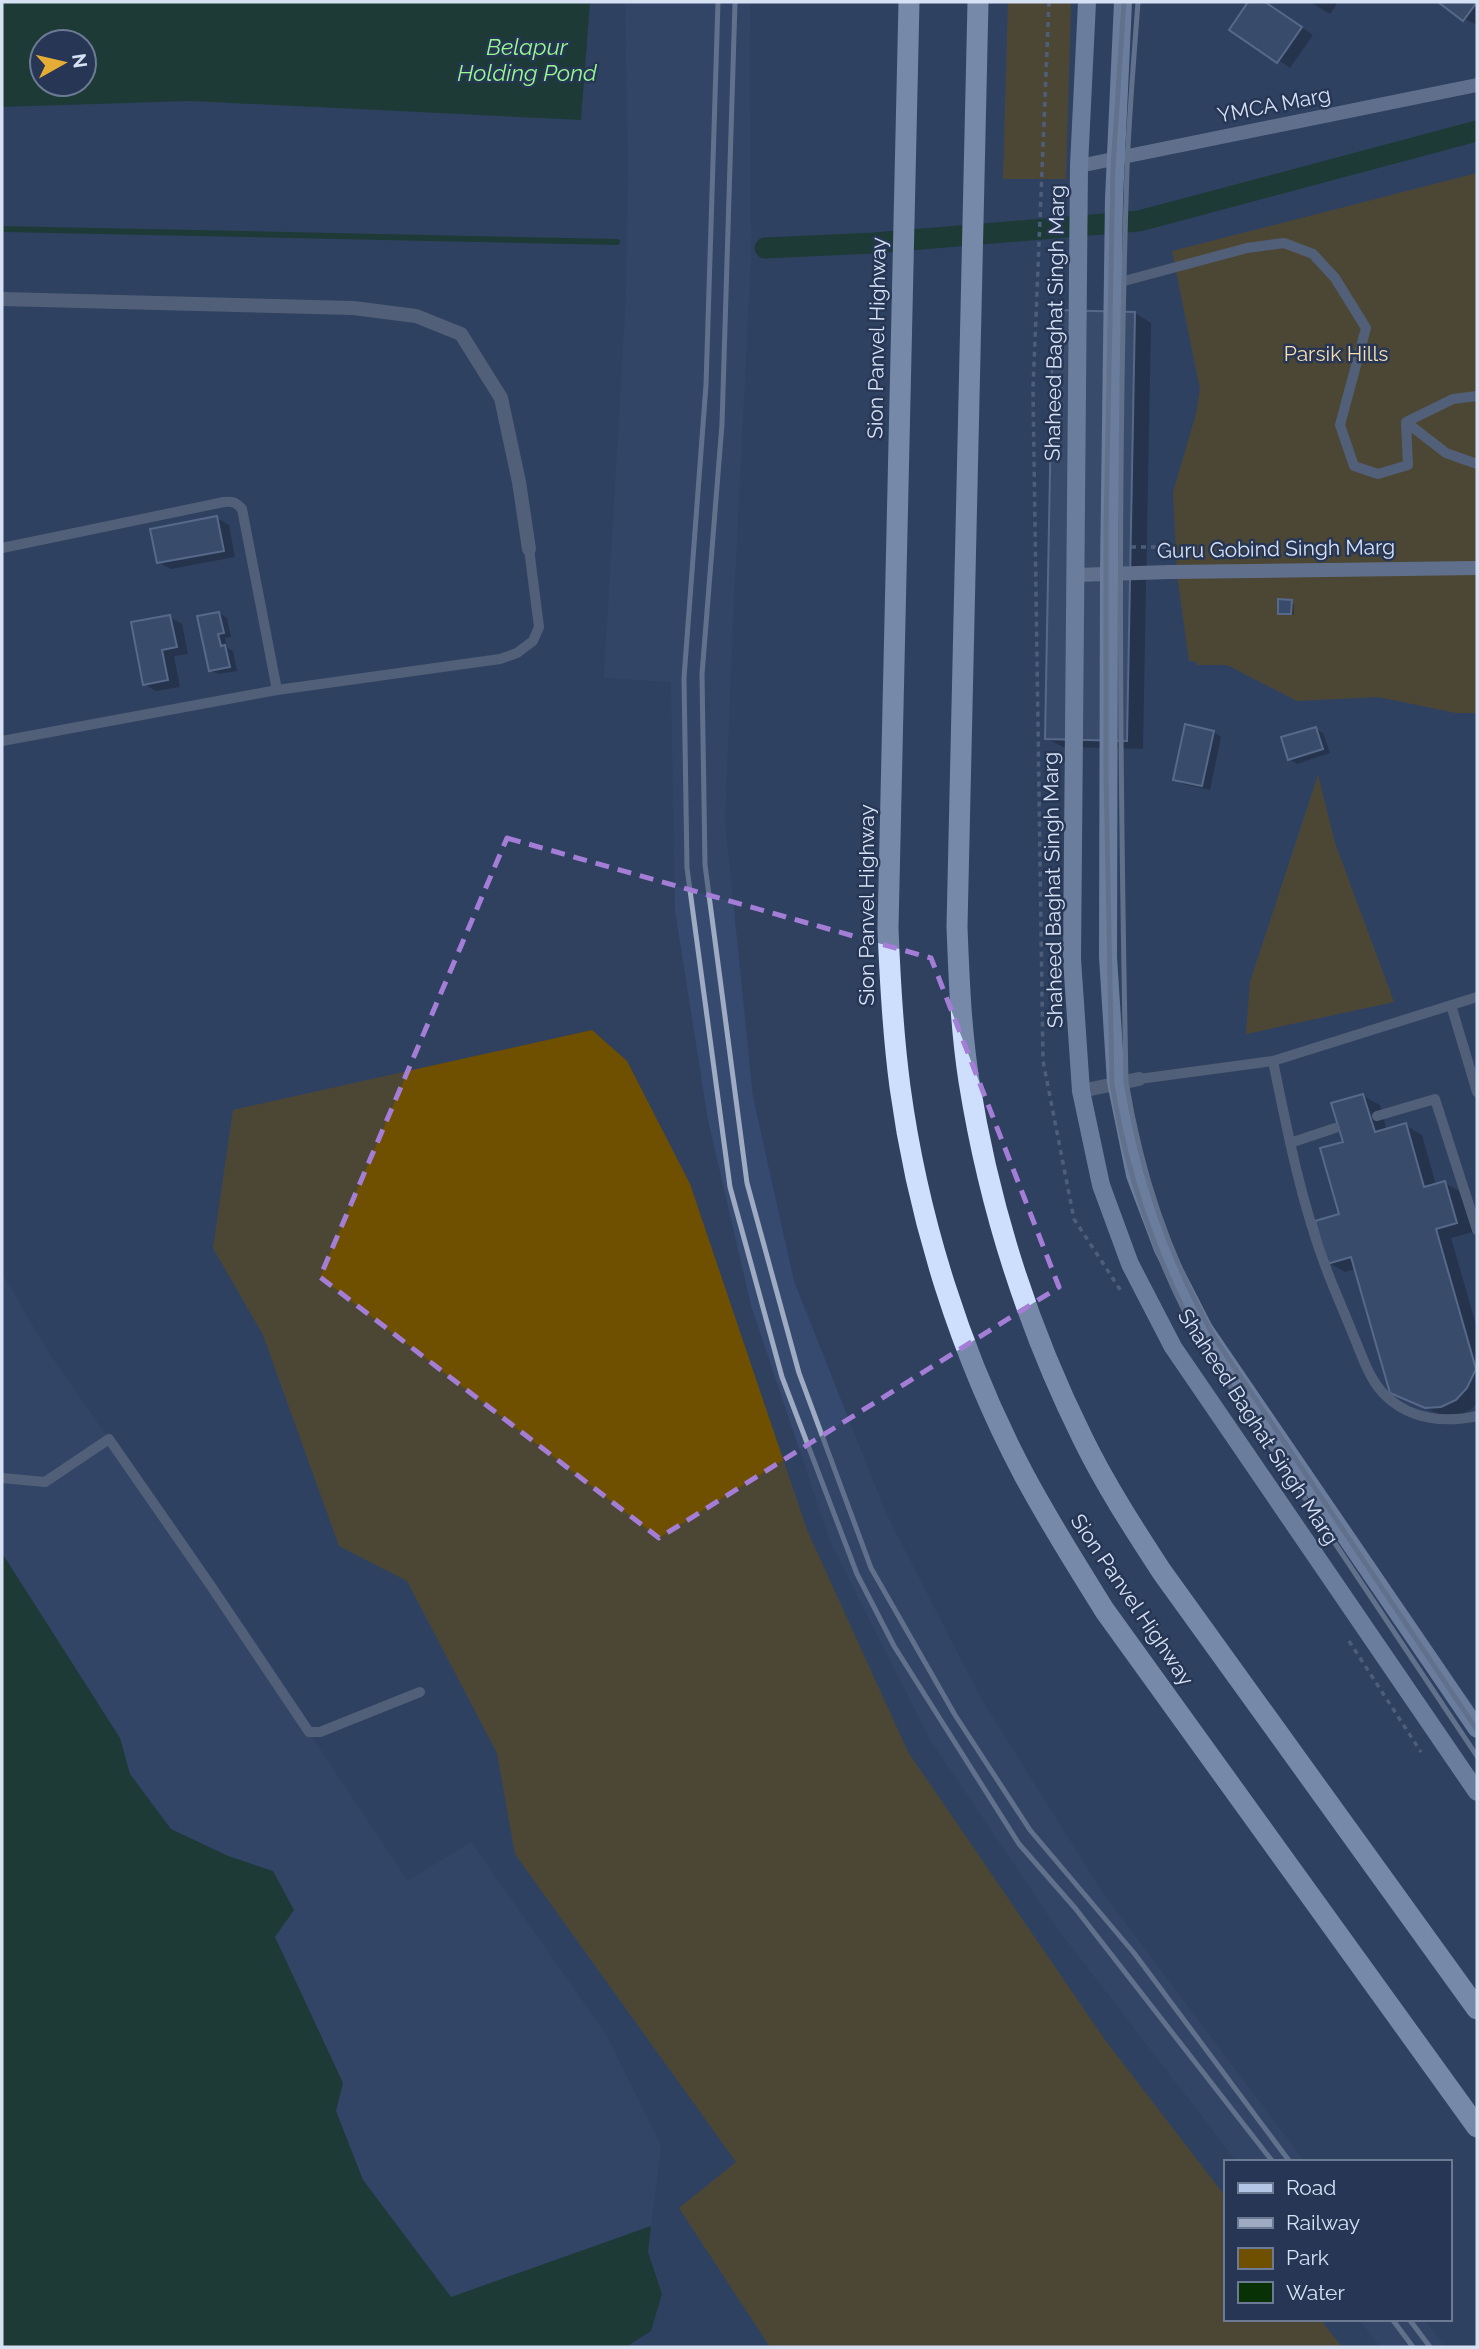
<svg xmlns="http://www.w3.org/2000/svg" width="1479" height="2349" font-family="Raleway,sans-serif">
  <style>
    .built { fill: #364a6f }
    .green { fill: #6f4f00 }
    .water { fill: #083206; fill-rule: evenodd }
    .shadow { fill: #0007 }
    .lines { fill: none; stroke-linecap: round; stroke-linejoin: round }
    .stream { stroke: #083206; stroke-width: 6 }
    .canal { stroke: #083206; stroke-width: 21 }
    .building { fill: #455777; stroke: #8599bc; stroke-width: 2 }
    .path { stroke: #72819b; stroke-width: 3.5; stroke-dasharray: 5 5; stroke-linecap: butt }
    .lane { stroke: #7b8494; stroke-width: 10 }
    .street { stroke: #7b8494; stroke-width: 14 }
    .secondary { stroke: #9ca9c2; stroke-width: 14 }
    .primary { stroke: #b4c6e6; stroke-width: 18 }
    .highway { stroke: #cedffe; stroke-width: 21 }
    .rail { stroke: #9eabc2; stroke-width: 5 }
    .marked { fill: none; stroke: #a47dd7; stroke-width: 5; stroke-dasharray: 14 9; stroke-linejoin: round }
    .labels { text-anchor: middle; stroke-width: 5; stroke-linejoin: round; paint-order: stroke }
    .street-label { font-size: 21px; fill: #d6e1f4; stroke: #263654 }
    .park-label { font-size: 21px; fill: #f8ddad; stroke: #263654 }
    .water-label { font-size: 23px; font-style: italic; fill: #96fa8d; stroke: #263654 }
  </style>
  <rect width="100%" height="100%" fill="#304160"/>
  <!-- built -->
  <path class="built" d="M625 2H750L751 259 733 619 725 821 753 1097 794 1281 885 1511 980 1697 1104 1895 1305 2162H1237L1057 1928 931 1741 831 1544 751 1305 708 1120 675 910 671 682 604 678 626 296 628 167Z
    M2 1273 47 1350 211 1586 408 1881 471 1842 607 2036 661 2145 651 2226 451 2297 363 2180 336 2111 343 2083 275 1937 273 1872 228 1856 171 1829 130 1774 120 1738 2 1553Z
    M1359 2319H1424L1445 2347H1380Z"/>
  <!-- green -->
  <path class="green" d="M1008 2H1071L1066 179H1003Z
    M1477 173V713H1456L1378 697 1297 701 1227 665H1197V662L1189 661 1177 574 1173 492 1196 414 1200 389 1172 251Z
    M1318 775 1335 843 1394 1002 1246 1034 1250 982Z
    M592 1030 627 1061 690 1184 807 1530 908 1752 1105 2040 1225 2196V2319H1320L1342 2347H770L679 2208 736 2162 515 1854 497 1753 407 1581 339 1546 263 1335 213 1248 233 1110Z"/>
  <!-- water -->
  <path class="water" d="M2 2H590L581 120 191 101 2 107ZM42 42H84V84H42Z
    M2 1553 120 1738 130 1774 171 1829 228 1856 273 1871 294 1910 275 1937 343 2083 336 2111 363 2180 451 2297 651 2226 648 2252 662 2294 651 2331 626 2347H2Z"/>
  <!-- shadow -->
  <path class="shadow" d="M1251 2H1264L1313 35 1290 68 1232 29Z
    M1310 2H1338L1330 14Z
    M1441 2H1477V25L1464 19Z
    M1135 313 1151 323 1143 749 1063 747 1046 738Z
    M217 518 229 525 235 557 171 569 158 562Z
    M1291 602 1294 604V615L1280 613Z
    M219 613 227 618 231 637 225 638 227 648 233 651 237 671 218 674 210 670Z
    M170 617 182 624 188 654 174 656 180 687 156 691 144 684Z
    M1316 729 1323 733 1330 753 1297 764 1289 759Z
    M1214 732 1221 737 1210 790 1183 784 1175 779Z
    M1363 1096 1380 1105 1387 1131 1405 1125 1422 1135 1436 1185 1445 1183 1461 1192 1473 1232 1451 1238 1477 1328V1403L1472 1409 1458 1416H1443L1391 1392 1355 1269 1345 1272 1329 1263 1341 1215 1345 1143Z"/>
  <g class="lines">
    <!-- stream -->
    <path class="stream" d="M2 229 617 242"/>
    <!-- canal -->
    <path class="canal" d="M765 248 874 243 1139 221 1477 131"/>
  </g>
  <!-- building -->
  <path class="building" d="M1248 2H1265L1302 27 1277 63 1229 30Z
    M1438 2H1477L1463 21Z
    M1053 310 1135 312 1127 741 1045 739Z
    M217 516 224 551 157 563 150 529Z
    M1278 599 1292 600 1291 614H1278Z
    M219 612 224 633 218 634 221 646 225 645 230 667 209 671 197 616Z
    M170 615 177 647 162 650 168 680 143 685 131 622Z
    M1185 724 1214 731 1202 786 1173 780Z
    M1316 727 1323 749 1288 760 1281 737Z
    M1363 1094 1375 1132 1406 1123 1424 1187 1445 1181 1457 1223 1436 1229 1476 1369 1467 1388 1456 1400 1441 1407 1425 1408 1390 1393 1351 1257 1327 1264 1315 1221 1339 1214 1320 1148 1343 1142 1331 1103Z"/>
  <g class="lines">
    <!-- path -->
    <path class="path" d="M1049 2 1033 389 1043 1061 1074 1219 1123 1294
      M1131 547H1170V555
      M1349 1641 1421 1752"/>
    <!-- lane -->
    <path class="lane" d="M1113 284 1247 248 1284 243 1313 254 1335 278 1366 328 1340 425 1354 466 1378 474 1408 465 1406 422
      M1477 396 1453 399 1406 422 1446 453 1477 464
      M2 548 224 502C232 501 236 502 242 509L277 690
      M2 741 277 690 500 659 517 653 533 641 539 627 529 549
      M1451 1005 1477 1092
      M1273 1061C1287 1130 1301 1202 1326 1268 1334 1290 1344 1311 1352 1332 1362 1355 1369 1381 1387 1397 1412 1420 1446 1423 1477 1416
      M1139 1079 1273 1061 1477 997
      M1377 1116 1435 1099 1477 1230
      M1290 1143 1335 1128
      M2 1478 45 1482 109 1439 211 1586 309 1732H320L420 1692"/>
    <!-- street -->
    <path class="street" d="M2 299 353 308 416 316 461 334 501 398 519 482 529 549
      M1081 1091 1139 1079"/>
    <!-- secondary -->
    <path class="secondary" d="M1079 166 1477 85
      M1075 575 1170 572 1477 568"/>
    <!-- primary -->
    <path class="primary" d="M1087 2 1079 166 1078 275 1072 959 1081 1091 1101 1185 1130 1264 1173 1347 1477 1792
      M1123 2 1114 199 1109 573 1108 957 1116 1082 1135 1175 1163 1249 1204 1329 1477 1729"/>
    <!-- highway -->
    <path class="highway" d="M909 2 888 928C890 981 893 1034 900 1087 918 1220 961 1356 1024 1475 1049 1522 1077 1566 1105 1611L1477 2127
      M978 2 957 927C959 979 961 1030 969 1081 989 1206 1027 1326 1083 1439 1106 1486 1134 1529 1162 1572L1477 2009"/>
    <!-- rail -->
    <path class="rail" d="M718 2 706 385 684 678 687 868 730 1187 782 1377 857 1574 894 1646 1019 1844 1075 1908 1273 2162
      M735 2 722 424 702 674 705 865 747 1183 799 1373 871 1568 955 1715 1030 1830 1134 1953 1290 2162
      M1124 2 1113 167 1106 527V775L1112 1084C1127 1177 1156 1262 1202 1344L1477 1756
      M1138 2C1134 58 1129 114 1127 170 1117 474 1120 778 1126 1082 1142 1177 1168 1253 1214 1337L1477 1730
      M1392 2319 1413 2347
      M1409 2319 1430 2347"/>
  </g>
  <!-- marked area -->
  <path d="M0 0H1479V2349H0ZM507 838 931 958 1059 1287 659 1538 320 1277Z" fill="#304160" fill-opacity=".55" fill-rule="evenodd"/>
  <path class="marked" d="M507 838 931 958 1059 1287 659 1538 320 1277Z"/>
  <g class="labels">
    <!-- street labels -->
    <g class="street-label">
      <text transform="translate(1274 105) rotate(-11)" y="7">YMCA Marg</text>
      <text transform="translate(1055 323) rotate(-89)" y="7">Shaheed Baghat Singh Marg</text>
      <text transform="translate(877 338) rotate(-89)" y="7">Sion Panvel Highway</text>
      <text transform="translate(1276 549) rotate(-1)" y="7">Guru Gobind Singh Marg</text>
      <text transform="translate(1053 890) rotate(-91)" y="7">Shaheed Baghat Singh Marg</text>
      <text transform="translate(867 905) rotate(-90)" y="7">Sion Panvel Highway</text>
      <text transform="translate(1258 1427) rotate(57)" y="7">Shaheed Baghat Singh Marg</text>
      <text transform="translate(1132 1600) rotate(56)" y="7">Sion Panvel Highway</text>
    </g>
    <!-- park labels -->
    <g class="park-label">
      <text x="1336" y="361">Parsik Hills</text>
    </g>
    <!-- water labels -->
    <g class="water-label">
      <text x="527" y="55">Belapur<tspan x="527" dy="26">Holding Pond</tspan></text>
    </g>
  </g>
  <!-- border -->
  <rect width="1479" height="2349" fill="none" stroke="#d6e1f4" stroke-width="7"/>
  <!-- legend -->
  <rect x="1224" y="2160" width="228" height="161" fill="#263654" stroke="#6c7a94" stroke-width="2"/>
  <rect x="1238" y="2183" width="35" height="10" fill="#b4c6e6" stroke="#6c7a94" stroke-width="2"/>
  <text x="1286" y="2195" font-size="21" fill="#d6e1f4">Road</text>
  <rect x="1238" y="2218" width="35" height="10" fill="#9eabc2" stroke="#6c7a94" stroke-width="2"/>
  <text x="1286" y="2230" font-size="21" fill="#d6e1f4">Railway</text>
  <rect x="1238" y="2248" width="35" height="21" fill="#6f4f00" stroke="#6c7a94" stroke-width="2"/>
  <text x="1286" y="2265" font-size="21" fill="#d6e1f4">Park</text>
  <rect x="1238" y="2282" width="35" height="21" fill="#083206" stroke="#6c7a94" stroke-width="2"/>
  <text x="1286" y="2300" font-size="21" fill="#d6e1f4">Water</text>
  <!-- north arrow -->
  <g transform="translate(63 63) rotate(82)"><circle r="33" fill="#263654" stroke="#6c7a94" stroke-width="2"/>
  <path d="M0-5L12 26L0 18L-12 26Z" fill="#e5ad35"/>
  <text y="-10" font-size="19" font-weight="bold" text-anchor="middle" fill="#d6e1f4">N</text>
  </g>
</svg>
